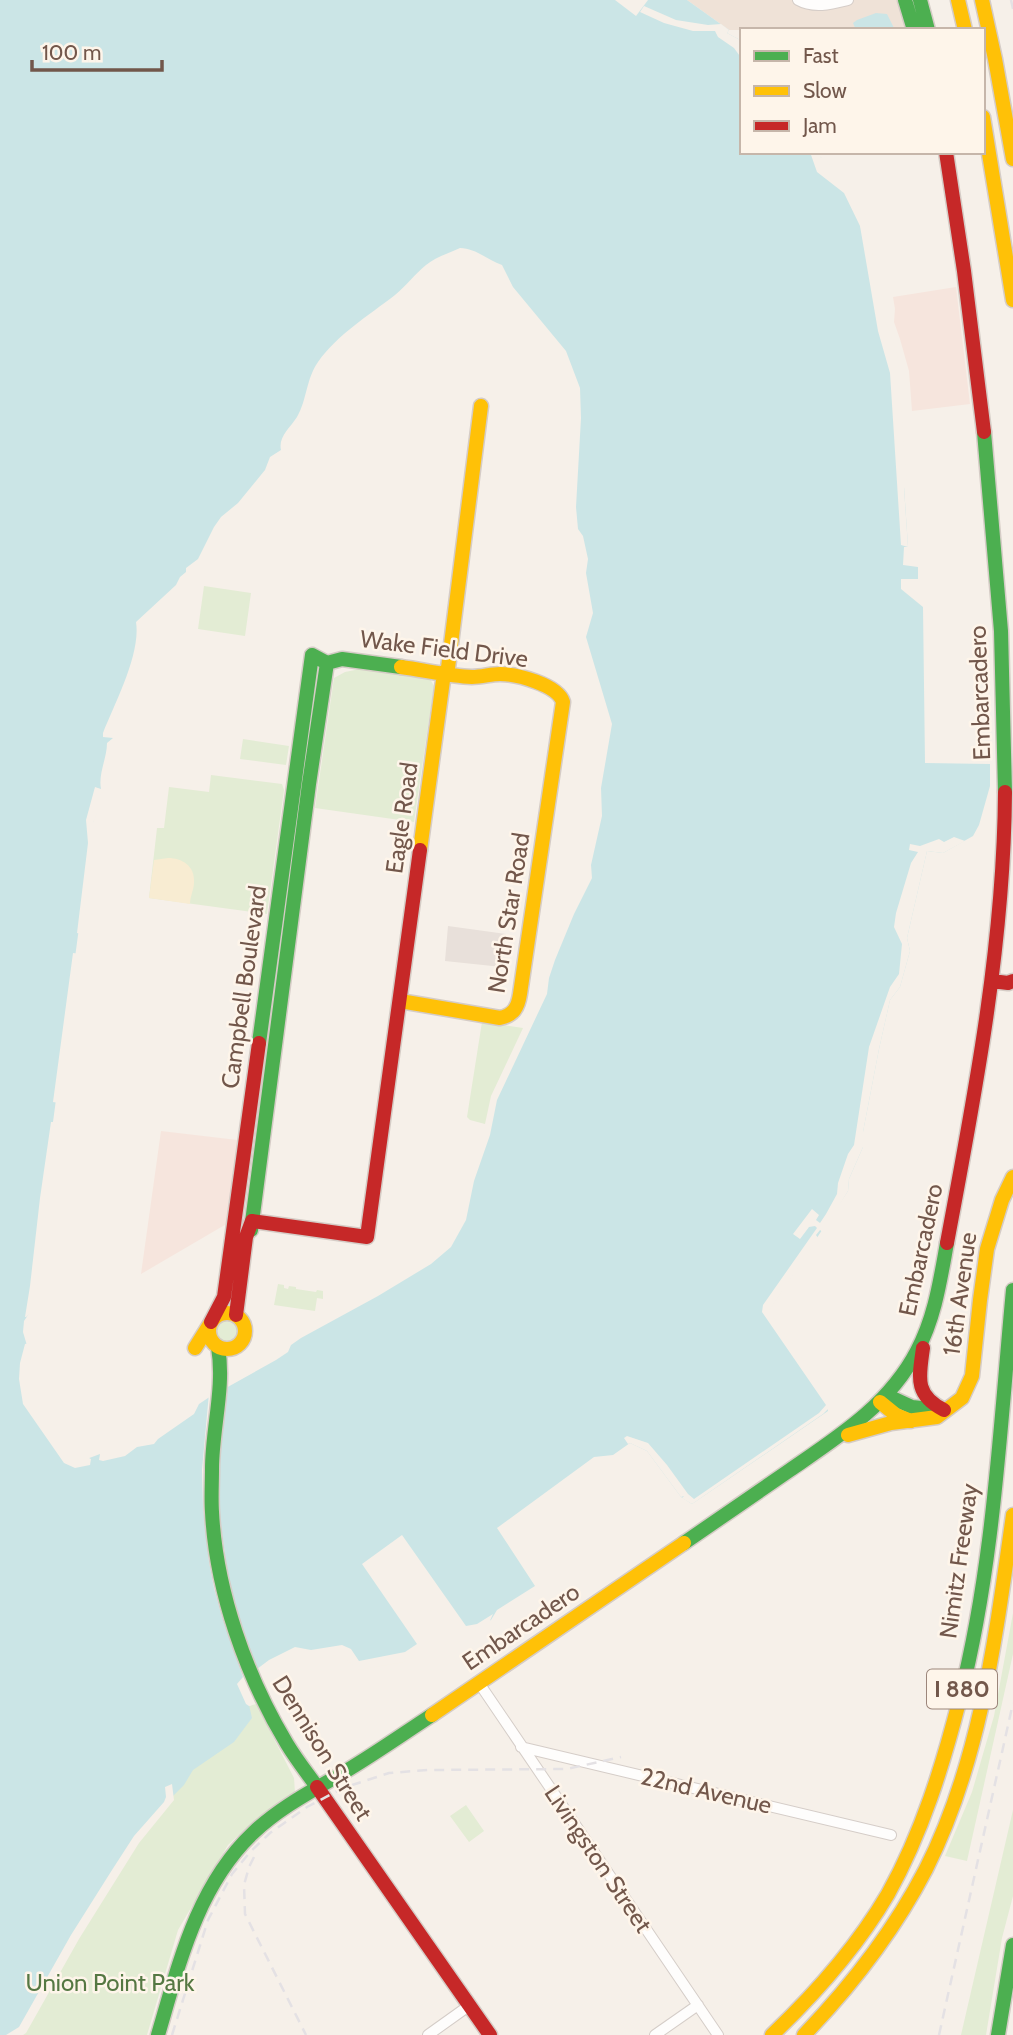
<svg xmlns="http://www.w3.org/2000/svg" width="1013" height="2035" font-family="Cabin,sans-serif">
  <style>
    .residential { fill: #efe2d7 }
    .commercial { fill: #f6e5dd }
    .industrial { fill: #e8e0da }
    .green { fill: #e3ecd4 }
    .sand { fill: #f8ecd2 }
    .water { fill: #cbe5e6; fill-rule: evenodd }
    .pier { fill: #f6f0e9 }
    .lines { fill: none; stroke-linecap: round; stroke-linejoin: round }
    .street-casing { stroke: #d5cdc8; stroke-width: 12 }
    .fast-casing { stroke: #d5ccc6; stroke-width: 17 }
    .slow-casing { stroke: #d5ccc6; stroke-width: 17 }
    .jam-casing { stroke: #d5ccc6; stroke-width: 17 }
    .street { stroke: #fefdfc; stroke-width: 10 }
    .fast { stroke: #4caf50; stroke-width: 14 }
    .slow { stroke: #ffc107; stroke-width: 14 }
    .jam { stroke: #c62828; stroke-width: 14 }
    .rail { stroke: #e4e1e4; stroke-width: 2.5; stroke-dasharray: 10 7; stroke-linecap: butt }
    .labels { text-anchor: middle; stroke-width: 5; stroke-linejoin: round; paint-order: stroke }
    .shield { fill: #fef5ea; stroke: #9c867b; stroke-width: 2 }
    .shield-label { font-size: 23px; font-weight: bold; fill: #72574b }
    .street-label { font-size: 24px; fill: #72574b; stroke: #fef5ea }
    .park-label { font-size: 24px; fill: #557843; stroke: #fef5ea }
  </style>
  <rect width="100%" height="100%" fill="#f6f0e9"/>
  <!-- residential -->
  <path class="residential" d="M687 0H898L906 30H729Z"/>
  <!-- commercial -->
  <path class="commercial" d="M956 287 970 404 912 411 909 371 900 339 894 322 895 309 893 297Z
    M161 1131 246 1141 235 1219 141 1274Z"/>
  <!-- industrial -->
  <path class="industrial" d="M448 926 506 934 502 967 445 961Z"/>
  <!-- green -->
  <path class="green" d="M204 586 251 593 245 636 198 629Z
    M365 668 429 677 434 686 414 822 315 808 334 678 345 672Z
    M243 739 289 746 286 765 240 759Z
    M211 775 282 784 284 790 267 914 149 898 157 828H164L169 787 209 792Z
    M482 1022 523 1028 491 1096 485 1124 470 1120 467 1117Z
    M278 1284 284 1285V1288L288 1289 289 1286 296 1287V1289L316 1292 317 1290 323 1291V1299L317 1298 315 1311 274 1305Z
    M213 1329a14 14 0 1 1 28 0a14 14 0 1 1-28 0Z
    M1013 1613V1654L967 1861 945 1856 972 1792 994 1716Z
    M256 1704 294 1778 295 1793 256 1819 228 1845 178 1930 147 2035H17L161 1784 249 1706Z
    M466 1805 484 1831 469 1842 450 1816Z
    M1013 1810V1896L1002 1938 986 2035H961Z"/>
  <!-- sand -->
  <path class="sand" d="M168 858C182 858 195 866 194 882 194 890 190 896 190 904L149 898 154 860Z"/>
  <!-- water -->
  <path class="water" d="M0 0H615L636 16 648 0H687L729 30 727 33 742 41V152H817L856 205 899 410 908 547H904L903 565 918 567V579H901V589L923 607 925 763 990 764V786L979 825 973 836 943 853 927 851 907 938 910 951 900 987 890 1000 879 1049 863 1132V1147L849 1179 848 1191 767 1313 827 1404 828 1411 692 1504 681 1497 647 1451 630 1443 613 1455 594 1457 497 1528 535 1586 497 1610 491 1620 406 1659 358 1667 343 1651 292 1653 257 1678 247 1696 252 1718 234 1742 193 1770 184 1785 169 1800 137 1841 17 2035H0ZM460 248C475 248 488 260 502 265L513 287 566 351 580 388 581 418 576 507 578 529 583 536 588 559 586 573 593 613 586 637 612 724 601 788 602 816 591 865 592 878 574 914 555 960 549 978 547 994 497 1100 490 1135 474 1181 466 1220 451 1247 431 1264 378 1296 301 1338 291 1345 288 1352 276 1360 208 1398 199 1404 194 1414 158 1439 154 1444 137 1447 125 1456 103 1461 99 1460 100 1454 84 1460 81 1465 68 1462 29 1410 22 1386 28 1349 23 1332 24 1321 30 1312 33 1297 53 1122 97 793 101 789C98 774 107 758 107 743L113 738 103 737V733C115 703 141 654 136 622L176 585 180 577 186 572V568L198 559 214 527 221 517 238 503 265 470 270 457 281 450C278 437 290 428 297 417 307 400 306 379 318 362 338 334 368 316 395 295 406 286 415 274 426 265 436 257 449 253 460 248Z
    M876 13 887 14 895 30H856L853 23 857 20Z"/>
  <!-- pier -->
  <path class="pier" d="M644 6 676 20 708 25 721 24 729 30 727 33 742 41V59L734 48 718 37 715 31H693L664 23 640 12Z
    M810 152H820L821 158 824 157 832 167 831 168 845 182 850 189 853 187 870 225 868 226 873 255 876 264 883 300 884 320 890 332 899 362V381L907 487 904 488 908 547 901 545 890 373 878 331 860 226 844 193 817 172Z
    M95 787 104 790 100 795 97 813 93 823V846L83 934 77 933 88 843 86 820Z
    M954 837 965 841 943 853 927 851 907 938 910 951 900 987 890 1000 879 1049 863 1132V1147L849 1179 848 1191 826 1227 828 1229 824 1233 820 1230 816 1235 818 1238 769 1311 825 1390 830 1407 823 1414 692 1504 682 1498 684 1496 681 1497 647 1451 630 1443 628 1444 624 1438 627 1436 648 1443 667 1465 688 1494 694 1499 819 1413 826 1405 762 1312 763 1305 817 1228 815 1226 809 1227 800 1239 793 1234 812 1209 819 1215 816 1220 820 1223 826 1214 837 1194 838 1183 848 1154 854 1145 869 1047 890 987 899 974 902 944 894 927 896 913 911 863 918 852 909 850 910 844 920 846 939 839 944 842Z
    M73 953 80 954 59 1103 53 1102Z
    M51 1122H57L36 1298 33 1311 26 1317H25L30 1286 40 1198Z
    M30 1343 31 1352 26 1385 33 1409 70 1459 79 1461 85 1456 91 1459 90 1465 75 1468 64 1463 23 1404 19 1379 20 1363 25 1344Z
    M225 1384 219 1437 218 1486 220 1518 230 1591 244 1636 257 1669 269 1660 295 1647 311 1650 342 1645 351 1649 359 1661 405 1652 417 1644 362 1564 402 1535 466 1626 477 1624 493 1614 488 1625 471 1633 469 1631 456 1640 425 1654 423 1652 404 1662 358 1670 342 1655 314 1658 293 1657 261 1679 250 1696 252 1705 249 1706 246 1704 237 1684 243 1677 222 1617 214 1588 209 1562 203 1507 202 1470 209 1393Z
    M172 1784 174 1800 139 1843 79 1939 26 2033 23 2035H6L19 2027 71 1935 112 1870 134 1836 164 1802 166 1797 165 1787Z"/>
  <g class="lines">
    <defs>
      <path id="street" d="M798 0C814 9 832 4 848 0
        M479 1683 718 2035
        M521 1747 891 1835
        M428 2035 470 2005
        M655 2035 698 2005"/>
      <path id="fast" d="M905 0 914 30
        M920 0 928 30
        M984 432 1001 631 1005 792
        M259 1043 312 655 327 663 342 659 401 667
        M251 1230 309 784 327 663
        M218 1347C225 1387 212 1429 212 1469 212 1483 211 1498 212 1512 216 1591 246 1676 287 1744 296 1759 307 1773 317 1787
        M886 1395 912 1407 940 1410
        M684 1543C719 1519 754 1495 790 1470 838 1437 889 1405 917 1351 935 1317 940 1281 947 1243
        M960 1698C994 1565 1000 1426 1013 1290
        M158 2035C179 1964 197 1886 253 1833 280 1807 314 1790 346 1771 376 1753 403 1734 432 1715
        M998 2035 1013 1945"/>
      <path id="slow" d="M958 0 965 30
        M982 0 995 59 1013 159
        M983 117 1013 300
        M420 850 444 673 448 668 481 406
        M400 1001 500 1018C514 1015 518 1007 520 994L563 702C558 685 517 674 500 674 491 674 482 677 472 677 449 676 424 670 401 667
        M209 1331a18 18 0 1 1 36 0a18 18 0 1 1-36 0Z
        M195 1348 210 1324
        M880 1402 896 1415 911 1421
        M848 1435 891 1423 937 1417 962 1398 972 1376 980 1300 987 1249 1002 1200 1013 1177
        M432 1715 684 1543
        M772 2035C816 1993 857 1947 888 1894 922 1833 943 1765 960 1698
        M804 2035C852 1985 894 1931 926 1869 981 1760 996 1634 1013 1515"/>
      <path id="jam" d="M946 152 964 271 984 432
        M992 981 1008 983 1013 981
        M947 1243C975 1094 1004 944 1005 792
        M236 1315 246 1237 252 1221 367 1237 420 850
        M211 1322 224 1297 259 1043
        M923 1348C919 1377 914 1395 944 1410
        M317 1787 490 2035"/>
    </defs>
    <!-- street casing -->
    <use href="#street" class="street-casing"/>
    <!-- fast casing -->
    <use href="#fast" class="fast-casing"/>
    <!-- slow casing -->
    <use href="#slow" class="slow-casing"/>
    <!-- jam casing -->
    <use href="#jam" class="jam-casing"/>
    <!-- street -->
    <use href="#street" class="street"/>
    <!-- fast -->
    <use href="#fast" class="fast"/>
    <!-- slow -->
    <use href="#slow" class="slow"/>
    <!-- jam -->
    <use href="#jam" class="jam"/>
    <!-- rail -->
    <path class="rail" d="M1011 0 1013 9
      M254 1857 249 1867 244 1885 245 1914 306 2035
      M172 2035 208 1920 232 1874 250 1852 270 1833 307 1807 343 1788 389 1773 428 1770 567 1769 621 1757
      M939 2035 1013 1703"/>
  </g>
  <g class="labels">
    <!-- shield labels -->
    <rect class="shield" x="927" y="1669.5" width="70" height="39" rx="5"/>
    <g class="shield-label">
      <text x="962" y="1697">I 880</text>
    </g>
    <!-- street labels -->
    <g class="street-label">
      <text transform="translate(444 649) rotate(7)" y="8">Wake Field Drive</text>
      <text transform="translate(980 693) rotate(-92)" y="8">Embarcadero</text>
      <text transform="translate(402 818) rotate(-82)" y="8">Eagle Road</text>
      <text transform="translate(509 913) rotate(-81)" y="8">North Star Road</text>
      <text transform="translate(244 987) rotate(-82)" y="8">Campbell Boulevard</text>
      <text transform="translate(921 1250) rotate(-78)" y="8">Embarcadero</text>
      <text transform="translate(960 1294) rotate(-82)" y="8">16th Avenue</text>
      <text transform="translate(959 1561) rotate(-82)" y="8">Nimitz Freeway</text>
      <text transform="translate(521 1627) rotate(-34)" y="8">Embarcadero</text>
      <text transform="translate(322 1748) rotate(58)" y="8">Dennison Street</text>
      <text transform="translate(706 1791) rotate(13)" y="8">22nd Avenue</text>
      <text transform="translate(598 1859) rotate(56)" y="8">Livingston Street</text>
    </g>
    <!-- park labels -->
    <g class="park-label">
      <text x="110" y="1991">Union Point Park</text>
    </g>
  </g>
  <!-- legend -->
  <rect x="740" y="28" width="245" height="126" fill="#fef5ea" stroke="#c6b6aa" stroke-width="2"/>
  <rect x="754" y="51" width="35" height="10" fill="#4caf50" stroke="#c6b6aa" stroke-width="2"/>
  <text x="803" y="63" font-size="21" fill="#72574b">Fast</text>
  <rect x="754" y="86" width="35" height="10" fill="#ffc107" stroke="#c6b6aa" stroke-width="2"/>
  <text x="803" y="98" font-size="21" fill="#72574b">Slow</text>
  <rect x="754" y="121" width="35" height="10" fill="#c62828" stroke="#c6b6aa" stroke-width="2"/>
  <text x="803" y="133" font-size="21" fill="#72574b">Jam</text>
  <!-- scale -->
  <path d="M32 60v10h130v-10" fill="none" stroke="#72574b" stroke-width="3.5"/>
  <text x="42" y="60" font-size="21" fill="#72574b" stroke="#fef5ea" stroke-width="5" paint-order="stroke">100 m</text>
</svg>
